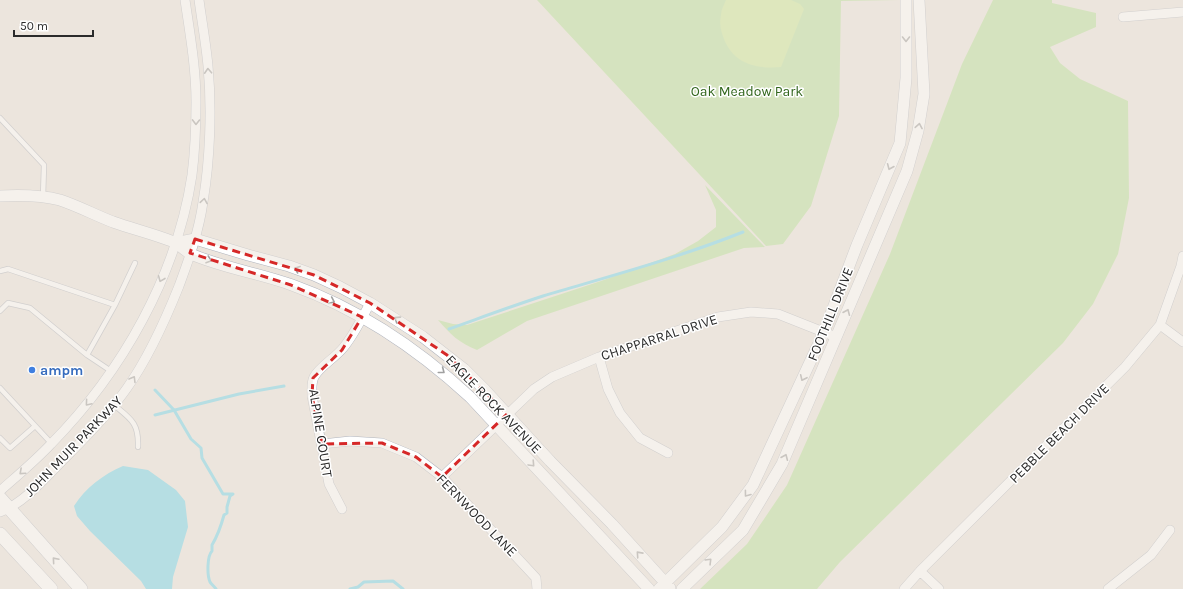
<svg xmlns="http://www.w3.org/2000/svg" width="1183" height="589" font-family="Karla,sans-serif">
  <style>
    .green { fill: #b9e19c }
    .pitch { fill: #cde898 }
    .water { fill: #74d5eb }
    .lines { fill: none; stroke-linecap: round; stroke-linejoin: round }
    .stream { stroke: #74d5eb; stroke-width: 3 }
    .service-casing { stroke: #b1b5be; stroke-width: 6 }
    .minor-casing { stroke: #b1b5be; stroke-width: 10 }
    .tertiary-casing { stroke: #b1b5be; stroke-width: 12 }
    .secondary-casing { stroke: #b1b5be; stroke-width: 14 }
    .service { stroke: #fff; stroke-width: 4.5 }
    .minor { stroke: #fff; stroke-width: 9 }
    .tertiary { stroke: #fff; stroke-width: 11 }
    .secondary { stroke: #fff; stroke-width: 13 }
    .oneway { stroke: #a0a0a0 }
    .marked { fill: none; stroke: #d62828; stroke-width: 3; stroke-dasharray: 8 5; stroke-linejoin: round }
    .shop-dot { fill: #3f7fe0; stroke: #fff; stroke-width: 1.5 }
    .labels { text-anchor: middle; stroke-width: 3; stroke-linejoin: round; paint-order: stroke }
    .park-label { font-size: 14px; fill: #32661d; stroke: #fff }
    .street-label { font-size: 14px; fill: #2b2b2b; stroke: #fff }
    .shop-label { font-size: 14px; font-weight: bold; fill: #366cbe; stroke: #fff; text-anchor: start }
  </style>
  <rect width="100%" height="100%" fill="#ece5dd"/>
  <!-- green -->
  <path class="green" d="M537 0H899L841 1 839 116 811 206 783 244 766 246Z
    M993 0H1052V3L1096 13V27L1050 47 1060 63 1080 79 1128 101 1129 198 1118 254 1093 304 1063 343 840 562 817 589H700L747 544 787 485 890 254 962 64Z
    M705 185 765 247 744 248 527 321 477 350C459 343 450 334 438 320L453 324 467 325 601 281 675 254 698 241 716 227V210Z"/>
  <!-- pitch -->
  <path class="pitch" d="M726 0H791L800 4 804 9 781 67C756 69 734 64 724 39 721 31 719 24 721 15 721 10 724 5 726 0Z"/>
  <!-- water -->
  <path class="water" d="M123 466 148 470 176 490 185 501 188 527 173 577 172 589H146L141 581 90 531 77 516 74 506C85 488 104 474 123 466Z"/>
  <g class="lines">
    <!-- stream -->
    <path class="stream" d="M449 329C480 318 512 306 543 296 610 276 678 258 743 232
      M155 390 174 410 191 439 201 448 202 458 223 494H233L230 496 227 507V513L224 515C221 526 218 535 212 545V551C207 556 207 575 210 582 211 584 215 587 216 589
      M155 415 239 394 284 386
      M350 589 358 587 364 582 393 581 403 589"/>
    <defs>
      <path id="service" d="M0 118 44 165 43 197
        M0 271 8 269 115 305 135 263
        M0 311 8 303 30 308 87 355 115 305
        M87 355 111 371
        M0 388 52 444
        M114 405C131 419 139 423 138 447
        M0 438 10 448 35 426"/>
      <path id="minor" d="M1123 17 1183 12
        M1160 325 1183 342
        M599 357 608 389 620 413 640 438 668 453
        M322 444 350 441 382 443 416 457 442 477 536 578 537 589
        M442 477 534 389 552 377 599 357 718 317 751 312 778 314 836 337
        M0 491C17 476 35 461 51 444 122 372 177 275 192 175 195 151 196 126 196 102 196 68 190 34 185 0
        M342 509 329 484 312 396C312 390 311 383 314 377 319 367 335 358 343 348 354 335 362 318 370 303
        M0 512C26 503 51 471 71 452 91 432 111 411 127 388 149 357 165 321 179 286 189 259 199 231 203 202 210 160 212 109 208 66 206 44 202 22 199 0
        M920 571 939 589
        M904 589 920 571 1125 367 1160 325 1181 266 1183 256
        M1108 589 1151 555 1170 530"/>
      <path id="tertiary" d="M0 196C20 195 41 195 60 200 78 206 95 215 113 222 133 229 154 234 174 242 180 245 185 251 191 254 223 268 259 273 292 285 359 309 418 349 470 397L649 589
        M175 243 195 239 248 255 289 266 314 275 340 287 370 303 423 337 464 369 485 390 550 461 612 524 670 588
        M659 589 722 527 753 485 824 332 857 245 900 143 906 78V0
        M682 589 743 530 782 464 907 171 918 131 924 94 919 0"/>
      <path id="secondary" d="M0 498 81 589
        M0 534 51 589"/>
    </defs>
    <!-- service casing -->
    <use href="#service" class="service-casing"/>
    <!-- minor casing -->
    <use href="#minor" class="minor-casing"/>
    <!-- tertiary casing -->
    <use href="#tertiary" class="tertiary-casing"/>
    <!-- secondary casing -->
    <use href="#secondary" class="secondary-casing"/>
    <!-- service -->
    <use href="#service" class="service"/>
    <!-- minor -->
    <use href="#minor" class="minor"/>
    <!-- tertiary -->
    <use href="#tertiary" class="tertiary"/>
    <!-- secondary -->
    <use href="#secondary" class="secondary"/>
  </g>
  <!-- one-way arrows -->
  <defs><path id="oneway-chevron" d="M-2-3.5L2.5 0L-2 3.5" fill="none" stroke-width="1.6" stroke-linecap="round" stroke-linejoin="round"/></defs>
  <g class="oneway">
    <use href="#oneway-chevron" transform="translate(906 39) rotate(90)"/>
    <use href="#oneway-chevron" transform="translate(208 71) rotate(-93)"/>
    <use href="#oneway-chevron" transform="translate(196 122) rotate(91)"/>
    <use href="#oneway-chevron" transform="translate(919 126) rotate(-80)"/>
    <use href="#oneway-chevron" transform="translate(890 167) rotate(113)"/>
    <use href="#oneway-chevron" transform="translate(204 201) rotate(-81)"/>
    <use href="#oneway-chevron" transform="translate(209 260) rotate(19)"/>
    <use href="#oneway-chevron" transform="translate(297 269) rotate(-160)"/>
    <use href="#oneway-chevron" transform="translate(161 279) rotate(112)"/>
    <use href="#oneway-chevron" transform="translate(332 301) rotate(24)"/>
    <use href="#oneway-chevron" transform="translate(847 312) rotate(-67)"/>
    <use href="#oneway-chevron" transform="translate(397 319) rotate(-147)"/>
    <use href="#oneway-chevron" transform="translate(442 371) rotate(38)"/>
    <use href="#oneway-chevron" transform="translate(803 378) rotate(115)"/>
    <use href="#oneway-chevron" transform="translate(133 379) rotate(-59)"/>
    <use href="#oneway-chevron" transform="translate(88 403) rotate(130)"/>
    <use href="#oneway-chevron" transform="translate(785 457) rotate(-67)"/>
    <use href="#oneway-chevron" transform="translate(532 464) rotate(47)"/>
    <use href="#oneway-chevron" transform="translate(22 472) rotate(138)"/>
    <use href="#oneway-chevron" transform="translate(747 494) rotate(127)"/>
    <use href="#oneway-chevron" transform="translate(639 554) rotate(-132)"/>
    <use href="#oneway-chevron" transform="translate(55 560) rotate(-131)"/>
    <use href="#oneway-chevron" transform="translate(709 561) rotate(-45)"/>
  </g>
  <!-- marked area -->
  <path d="M0 0H1183V589H0ZM195 239 314 275 370 303 447 355 507 414 442 477 416 457 382 443 322 444 312 396 313 378 342 350 362 317 291 285 190 253Z" fill="#ece5dd" fill-opacity=".55" fill-rule="evenodd"/>
  <path class="marked" d="M195 239 314 275 370 303 447 355 507 414 442 477 416 457 382 443 322 444 312 396 313 378 342 350 362 317 291 285 190 253Z"/>
  <!-- markers -->
  <circle class="shop-dot" cx="32" cy="370" r="4"/>
  <g class="labels">
    <!-- park labels -->
    <g class="park-label">
      <text x="747" y="96">Oak Meadow Park</text>
    </g>
    <!-- street labels -->
    <g class="street-label">
      <text transform="translate(830 314) rotate(-68)" y="5">FOOTHILL DRIVE</text>
      <text transform="translate(659 337) rotate(-18)" y="5">CHAPPARRAL DRIVE</text>
      <text transform="translate(494 404) rotate(46)" y="5">EAGLE ROCK AVENUE</text>
      <text transform="translate(321 433) rotate(81)" y="5">ALPINE COURT</text>
      <text transform="translate(1059 433) rotate(-45)" y="5">PEBBLE BEACH DRIVE</text>
      <text transform="translate(73 446) rotate(-46)" y="5">JOHN MUIR PARKWAY</text>
      <text transform="translate(477 515) rotate(46)" y="5">FERNWOOD LANE</text>
    </g>
    <!-- shop labels -->
    <g class="shop-label">
      <text x="40" y="375">ampm</text>
    </g>
  </g>
  <!-- scale -->
  <path d="M14 30v6h79v-6" fill="none" stroke="#2b2b2b" stroke-width="2"/>
  <text x="20" y="30" font-size="12" fill="#2b2b2b" stroke="#ffffff" stroke-width="3" paint-order="stroke">50 m</text>
</svg>
